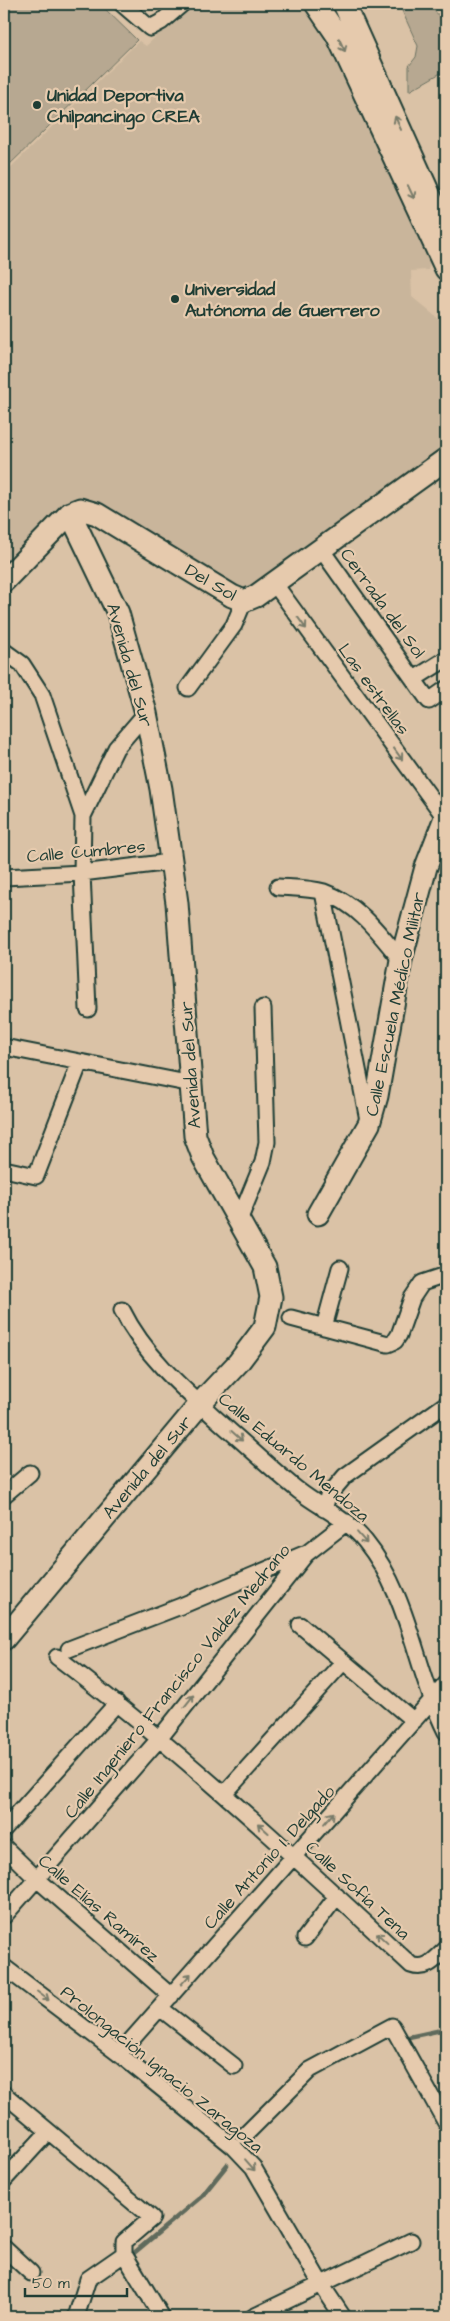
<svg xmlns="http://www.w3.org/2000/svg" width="450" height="2321" font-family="'Architects Daughter',sans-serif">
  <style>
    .built { fill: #c9b59b }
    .green { fill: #b7a891; stroke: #6b7262 }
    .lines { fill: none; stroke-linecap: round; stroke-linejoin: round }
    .stream { stroke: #5f6b5c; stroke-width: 4.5 }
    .street-casing { stroke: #1f3d34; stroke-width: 19 }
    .secondary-casing { stroke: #1f3d34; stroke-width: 25 }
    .street { stroke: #e6caad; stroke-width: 15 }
    .secondary { stroke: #e6caad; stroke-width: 21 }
    .oneway { stroke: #797c6a }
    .poi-dot { fill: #1f3d34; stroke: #e6caad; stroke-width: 2 }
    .labels { text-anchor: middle; stroke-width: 4.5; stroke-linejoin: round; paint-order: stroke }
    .poi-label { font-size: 18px; font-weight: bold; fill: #1f3d34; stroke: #e6caad; text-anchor: start }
    .street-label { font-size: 18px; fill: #1f3d34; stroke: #e6caad }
  </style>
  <rect width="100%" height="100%" fill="#dac2a6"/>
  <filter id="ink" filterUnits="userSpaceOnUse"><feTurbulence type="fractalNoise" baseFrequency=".02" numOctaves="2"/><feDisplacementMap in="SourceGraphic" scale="10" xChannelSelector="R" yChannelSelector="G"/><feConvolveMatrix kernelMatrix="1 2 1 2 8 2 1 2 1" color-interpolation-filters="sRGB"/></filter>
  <g filter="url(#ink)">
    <!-- built -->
    <path class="built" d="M190 4H306L315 14 431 259 428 270 411 271 412 297 441 321 446 343V448L245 594 89 501H72L60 507 4 566V174L139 41 146 46Z"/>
    <!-- green -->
    <path class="green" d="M4 4H100L137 40 4 170Z
      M399 4H427L446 22V70L409 91V66L416 57 418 46Z"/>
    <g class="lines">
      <!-- stream -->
      <path class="stream" d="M409 2037 446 2029
        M134 2253 202 2196 227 2165"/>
      <defs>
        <path id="street" d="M122 4 150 28 161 22 182 4
          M321 549 429 701 446 689
          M274 583 446 819
          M4 651 22 664 42 695 83 816 82 873 88 1009
          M414 679 446 659
          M188 688 234 625 244 601
          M83 816 116 748 146 713
          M4 877 82 873 171 862
          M278 887C292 888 310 888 324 892 358 904 379 933 401 960
          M323 892 368 1120
          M4 1047 192 1084
          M4 1169 36 1176 80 1062
          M238 1223 263 1162 267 1142 263 1008
          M122 1310C146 1359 190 1395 230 1431 253 1451 275 1472 299 1491 321 1508 347 1519 365 1541 410 1596 415 1670 446 1732
          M291 1318 388 1344 395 1341 399 1335 412 1298 422 1283 446 1275
          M324 1327 340 1268
          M4 1495 30 1473
          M324 1509 328 1496 345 1476 446 1404
          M300 1625 414 1721
          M69 1649 181 1606 304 1554
          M57 1657C182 1752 296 1858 411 1965 427 1971 435 1959 446 1949
          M225 1793 343 1662
          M4 1829 117 1703
          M4 1847 37 1879 171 1996
          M4 1916 159 1739 306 1554 347 1522
          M305 1938 337 1896
          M4 1967 119 2054 234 2147 253 2167 321 2284 343 2317
          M160 2008 234 2066
          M119 2054 446 1684
          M4 2094 152 2218 124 2242V2254L162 2317
          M244 2136 310 2070 392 2026 446 2123
          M4 2180 48 2132
          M4 2248 31 2273
          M76 2317 88 2279 124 2254
          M253 2317 411 2241"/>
        <path id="secondary" d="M316 4 337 35 446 269
          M344 4 446 231
          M4 581 70 513 80 509 97 514 232 596 244 601 256 596 446 459
          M318 1214 369 1124 377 1096 401 960 426 867 446 815
          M4 1639 205 1398 238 1363 265 1327 271 1297 265 1267 203 1157 195 1136 177 903 161 789 146 713 118 613 70 513"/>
      </defs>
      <!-- street casing -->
      <use href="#street" class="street-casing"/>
      <!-- secondary casing -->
      <use href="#secondary" class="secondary-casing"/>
      <!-- street -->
      <use href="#street" class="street"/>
      <!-- secondary -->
      <use href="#secondary" class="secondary"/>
    </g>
    <!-- one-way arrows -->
    <defs><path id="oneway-shaft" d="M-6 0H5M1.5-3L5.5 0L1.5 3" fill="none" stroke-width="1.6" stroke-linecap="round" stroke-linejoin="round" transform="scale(1.25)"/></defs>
    <g class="oneway">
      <use href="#oneway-shaft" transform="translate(342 45) rotate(65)"/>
      <use href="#oneway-shaft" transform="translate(398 123) rotate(-114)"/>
      <use href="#oneway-shaft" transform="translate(411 192) rotate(65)"/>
      <use href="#oneway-shaft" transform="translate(302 623) rotate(54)"/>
      <use href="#oneway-shaft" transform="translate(398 754) rotate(54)"/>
      <use href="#oneway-shaft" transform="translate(237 1436) rotate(42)"/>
      <use href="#oneway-shaft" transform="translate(362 1538) rotate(49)"/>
      <use href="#oneway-shaft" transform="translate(189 1701) rotate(-52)"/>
      <use href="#oneway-shaft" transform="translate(329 1818) rotate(-49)"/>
      <use href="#oneway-shaft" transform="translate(263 1828) rotate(-138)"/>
      <use href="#oneway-shaft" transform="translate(382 1938) rotate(-137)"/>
      <use href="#oneway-shaft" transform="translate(186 1979) rotate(-48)"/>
      <use href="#oneway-shaft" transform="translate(43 1996) rotate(37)"/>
      <use href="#oneway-shaft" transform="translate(250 2165) rotate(49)"/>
    </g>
  </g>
  <!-- markers -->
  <g class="poi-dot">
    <circle cx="37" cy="105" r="5"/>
    <circle cx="175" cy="299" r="5"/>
  </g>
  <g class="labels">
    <!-- poi labels -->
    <g class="poi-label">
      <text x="47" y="101">Unidad Deportiva<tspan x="47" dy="21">Chilpancingo CREA</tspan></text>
      <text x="185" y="295">Universidad<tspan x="185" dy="21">Autónoma de Guerrero</tspan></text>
    </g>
    <!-- street labels -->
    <g class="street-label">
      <text transform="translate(211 582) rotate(30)" y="6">Del Sol</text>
      <text transform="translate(383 603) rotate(54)" y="6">Cerrada del Sol</text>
      <text transform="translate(130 665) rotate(74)" y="6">Avenida del Sur</text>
      <text transform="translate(374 689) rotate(54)" y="6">Las estrellas</text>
      <text transform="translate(86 851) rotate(-5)" y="6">Calle Cumbres</text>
      <text transform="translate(395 1004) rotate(-78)" y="6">Calle Escuela Médico Militar</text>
      <text transform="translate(190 1065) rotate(-94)" y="6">Avenida del Sur</text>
      <text transform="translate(294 1457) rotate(40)" y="6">Calle Eduardo Mendoza</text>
      <text transform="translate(147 1467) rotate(-50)" y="6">Avenida del Sur</text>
      <text transform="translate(177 1681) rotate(-51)" y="6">Calle Ingeniero Francisco Valdez Medrano</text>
      <text transform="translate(269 1857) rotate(-48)" y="6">Calle Antonio I. Delgado</text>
      <text transform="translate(358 1890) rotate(43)" y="6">Calle Sofía Tena</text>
      <text transform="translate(99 1908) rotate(41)" y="6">Calle Elías Ramírez</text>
      <text transform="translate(162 2069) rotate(39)" y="6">Prolongación Ignacio Zaragoza</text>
    </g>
  </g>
  <!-- margin -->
  <rect width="450" height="2321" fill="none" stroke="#e6caad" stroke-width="20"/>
  <rect x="10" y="10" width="430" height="2301" fill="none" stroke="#1f3d34" stroke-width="2" filter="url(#ink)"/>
  <!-- scale -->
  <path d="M25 2288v8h102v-8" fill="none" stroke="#1f3d34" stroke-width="2.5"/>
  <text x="32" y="2288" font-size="15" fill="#1f3d34" stroke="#e6caad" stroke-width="4" paint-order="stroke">50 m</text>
</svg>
